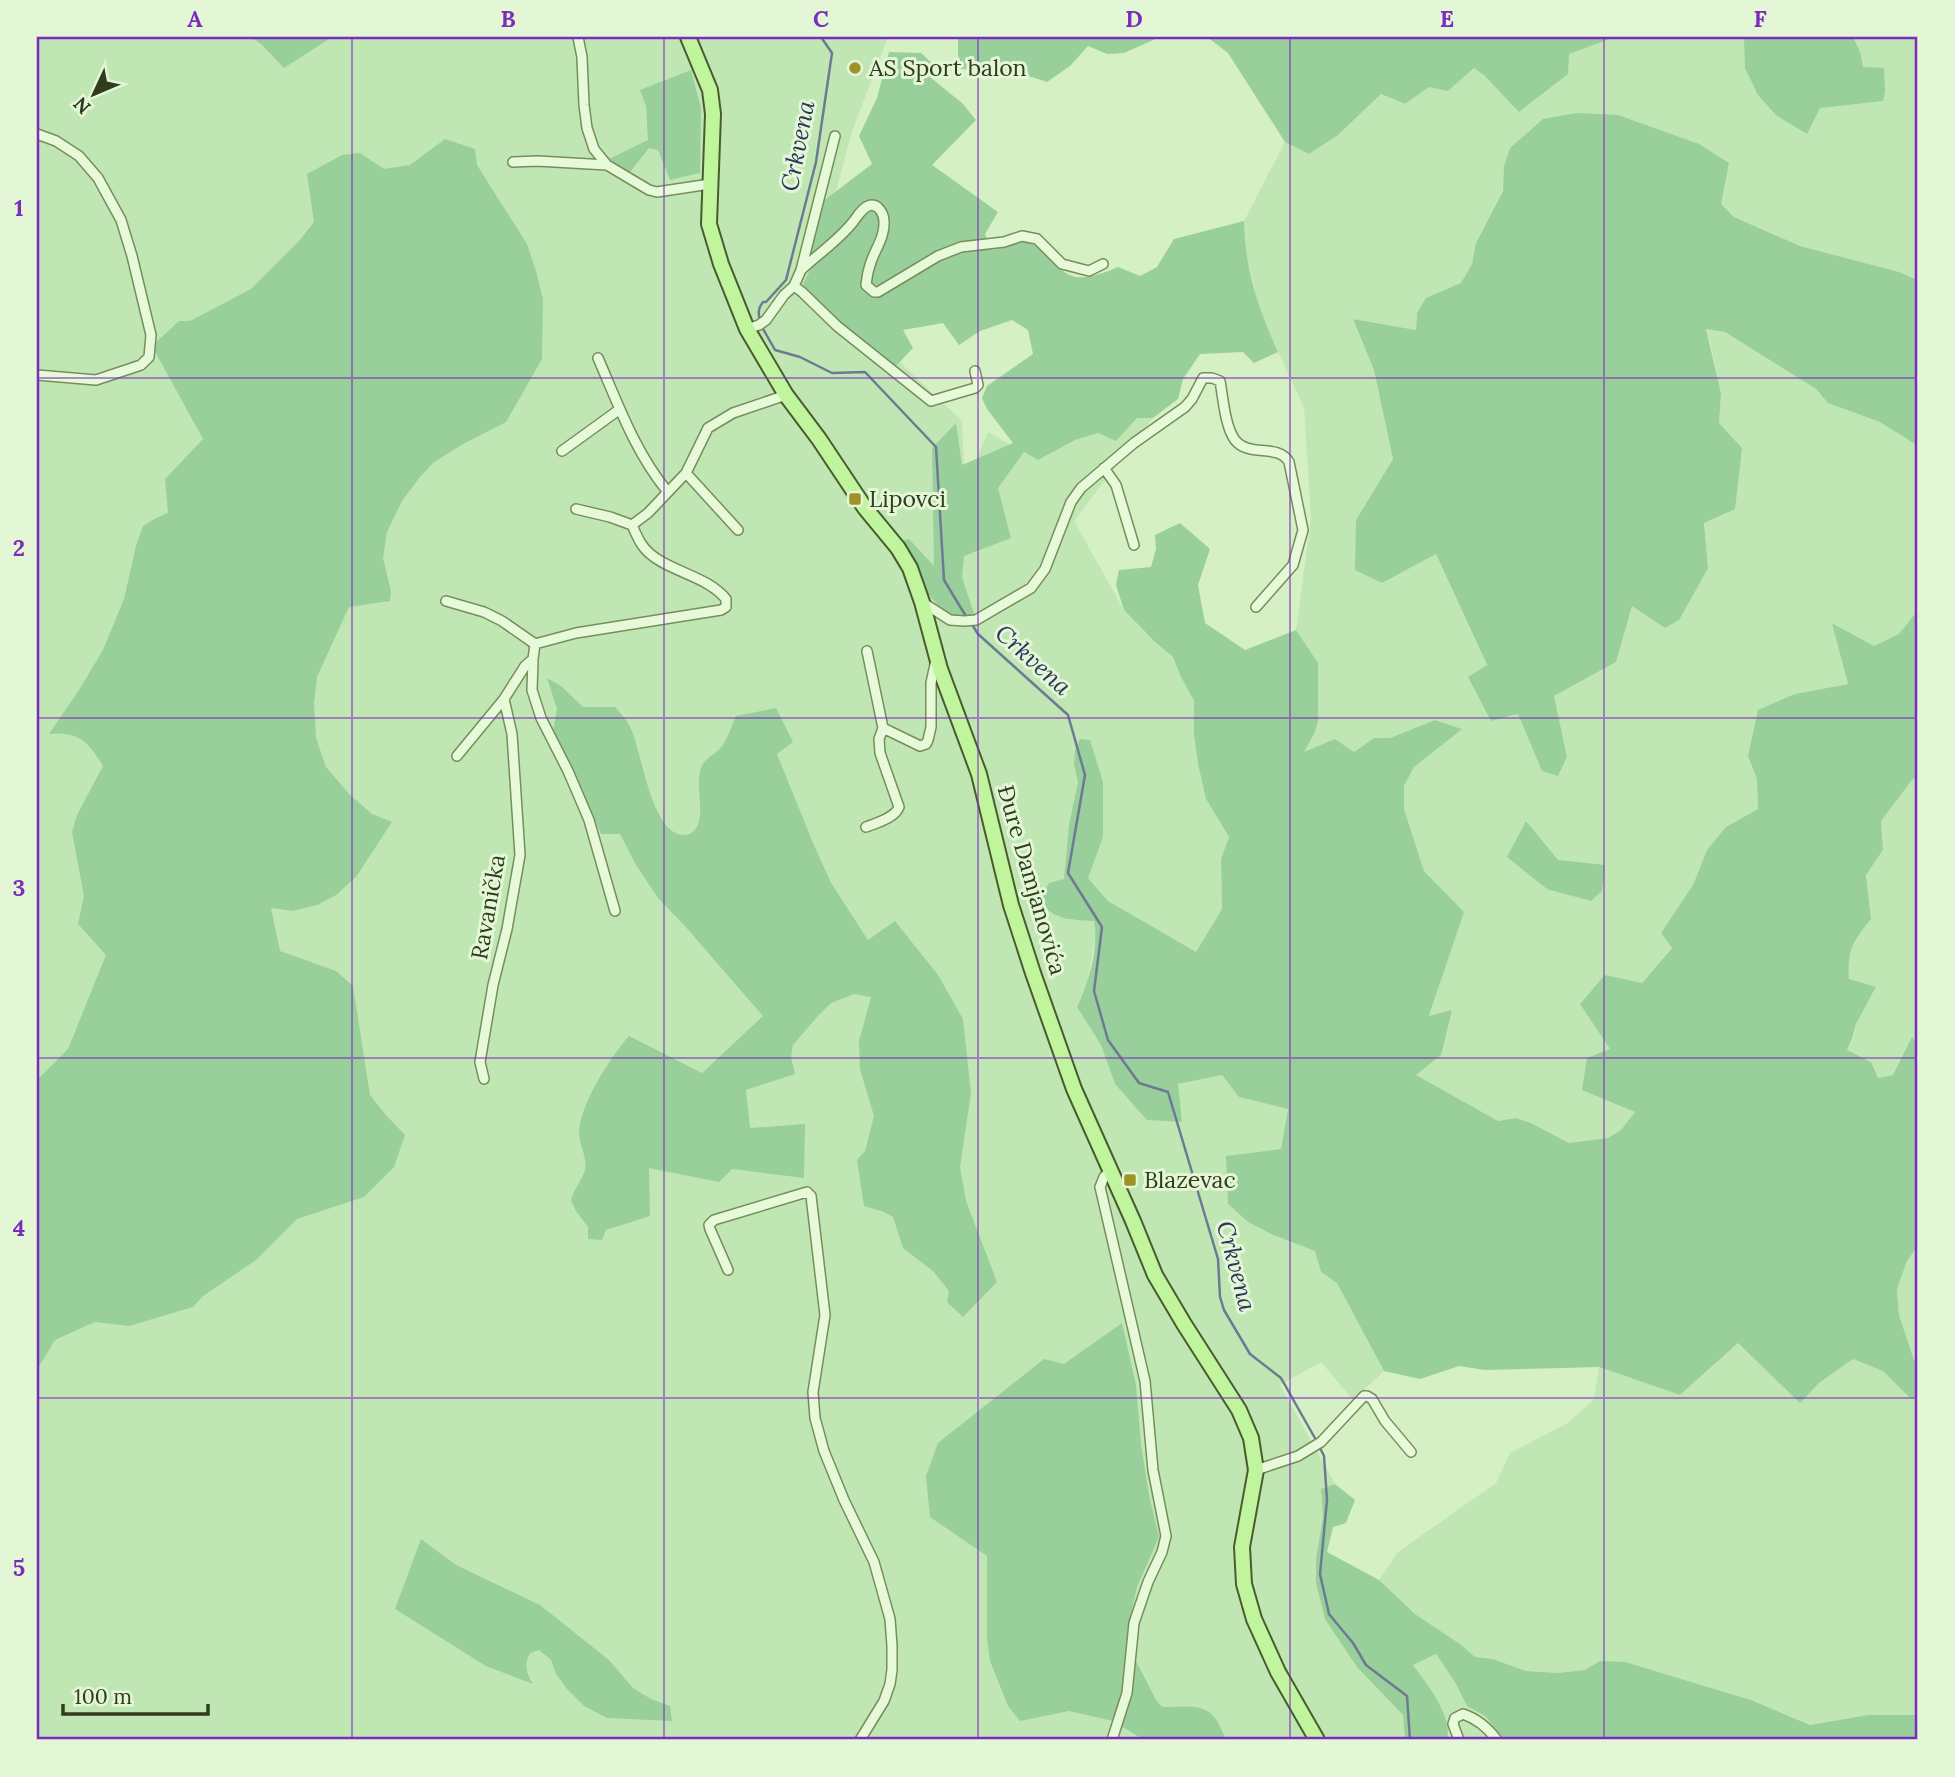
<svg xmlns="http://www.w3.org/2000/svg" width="1955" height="1777" font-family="Lora,serif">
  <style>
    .farmland { fill: #c0e7b3 }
    .green { fill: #99cf9a }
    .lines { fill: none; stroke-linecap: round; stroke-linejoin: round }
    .stream { stroke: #6d7a93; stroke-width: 2.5 }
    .street-casing { stroke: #778d5a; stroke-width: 12 }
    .primary-casing { stroke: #4a5b2e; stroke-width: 18 }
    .street { stroke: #e6fada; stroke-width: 9 }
    .primary { stroke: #c0f59d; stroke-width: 14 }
    .grid { fill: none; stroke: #7b2cbf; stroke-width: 2; stroke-opacity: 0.55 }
    .poi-dot { fill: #9f9327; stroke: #e3f7d6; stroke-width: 2.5 }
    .labels { text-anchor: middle; stroke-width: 6; stroke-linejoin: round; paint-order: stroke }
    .poi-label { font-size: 23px; fill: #313c1f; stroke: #e3f7d6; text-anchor: start }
    .street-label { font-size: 23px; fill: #313c1f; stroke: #e3f7d6 }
    .water-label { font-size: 24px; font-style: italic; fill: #2d355d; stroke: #e3f7d6 }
    .neatline { fill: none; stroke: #7b2cbf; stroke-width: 2.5 }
    .grid-label { font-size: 23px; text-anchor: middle; font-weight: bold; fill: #7b2cbf }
  </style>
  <rect width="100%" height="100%" fill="#d6f0c6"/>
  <!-- farmland -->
  <path class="farmland" d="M37 37H888L851 134 813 280 962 421 965 486 988 432 1038 460 1075 440 1098 433 1116 441 1137 418H1153L1074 521 1124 610 1155 642 1173 657 1181 677 1194 701V735L1198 764 1206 799 1229 837 1221 859 1222 909 1196 953 1108 901 1088 878 1069 920H1094L1096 935 1086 990 1077 1007 1101 1045 1115 1084H1178L1222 1075 1239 1097 1288 1109 1281 1149 1228 1204 1248 1222 1271 1234 1316 1251 1321 1272 1337 1283 1384 1371 1353 1400 1321 1362 1280 1385 1335 1484 1321 1490 1323 1517 1320 1537 1388 1697 1403 1715 1405 1740H37Z
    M1615 37H1918V280L1899 272 1800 246 1734 217 1721 205 1728 163 1524 137 1510 148 1504 166 1503 190 1476 243 1472 264 1461 283 1417 313 1416 330 1353 319 1374 370 1393 459 1356 520 1382 583 1436 554 1487 666 1491 721 1518 714 1542 771 1558 775 1567 757 1554 696 1616 662 1632 606 1665 628 1708 568 1704 522 1742 448 1719 423 1721 393 1710 341 1706 329 1725 332 1816 389 1828 403 1880 422 1918 446V610L1899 635 1874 646 1833 623 1848 684 1795 694 1748 756 1757 779 1758 809 1726 827 1707 850 1693 885 1661 933 1672 947 1641 984 1605 975 1610 1049 1636 1111 1621 1130 1608 1138 1569 1143 1531 1123 1516 1118 1498 1121 1415 1075 1452 1011 1429 1017 1464 912 1424 871 1404 809V786L1414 767 1461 729 1435 720 1390 738H1374L1354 752H1303L1315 732 1318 721V663L1296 630 1311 519 1304 408 1260 313 1245 250 1244 221 1285 142 1309 154 1338 135 1381 94 1405 104 1429 87 1448 91 1474 68 1485 76 1568 54Z
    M1918 777V1044L1912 1038 1893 1075 1877 1078 1847 1050 1853 1039 1856 1024 1876 988 1849 980 1848 962 1855 938 1871 919 1866 875 1883 850 1881 821 1912 780Z
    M1918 1246V1372L1899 1315 1897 1289 1907 1261Z
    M1738 1343 1800 1402 1819 1383 1853 1359 1883 1371 1910 1398 1918 1396V1715H1868L1810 1725 1751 1700 1647 1669 1600 1661 1585 1670 1558 1673 1526 1671 1494 1659 1475 1657 1460 1644 1415 1614 1379 1580 1398 1552 1496 1483 1510 1453 1568 1423 1594 1399 1599 1367 1680 1395Z
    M1436 1654 1456 1684 1467 1706 1485 1716 1505 1740H1447L1449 1734 1413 1664Z"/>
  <!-- green -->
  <path class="green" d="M251 37H332L284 68 261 44Z
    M958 37H1160L1124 53 1107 54 1088 46 1070 66 1047 82 1013 71 961 69 958 55Z
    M1207 37H1615L1569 54 1568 74 1519 112 1485 76 1474 68 1448 91 1429 87 1405 104 1381 94 1338 135 1309 154 1285 142 1228 53Z
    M1744 37H1853L1860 52 1863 67 1884 68 1885 92 1883 101 1820 108 1807 134 1777 116 1758 95 1745 68Z
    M889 52 921 53 934 65 930 77 962 103 976 120 932 165 998 212 985 234 992 250C1001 248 1013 242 1023 242 1045 241 1052 272 1076 277 1090 279 1106 272 1118 267L1140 276 1157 267 1174 239 1244 221C1245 270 1258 308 1278 352L1254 363 1243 352 1200 354 1183 379 1178 399 1153 418H1137L1116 441 1098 433 1075 440 1038 460 1024 452 998 488 1011 538 964 556 962 577 975 617 947 616 925 590 902 541 909 539 934 566 932 448 956 423 962 465 1013 443 987 409 982 398 987 386 1033 354 1028 330 1012 320 980 331 959 345 943 323 903 330 913 348 896 366C866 343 821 317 803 284L811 268 806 258 822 202 872 164 859 136 877 98Z
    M691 70 701 108 700 173 670 180 658 150 649 148 630 172 607 160 648 140 646 106 640 90Z
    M1576 113 1618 115 1699 144 1729 163 1721 204 1734 217 1800 246 1899 272 1918 280V446L1880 422 1828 403 1816 389 1725 332 1706 329 1721 393 1719 423 1742 448 1735 509 1704 523 1708 568 1679 620 1665 628 1632 606 1616 662 1554 696 1567 757 1558 776 1542 771 1518 714 1491 721 1468 677 1487 665 1436 554 1382 583 1355 570 1356 520 1393 459 1374 370 1353 319 1416 330 1417 313 1426 298 1461 283 1472 264 1476 243 1503 191 1504 166 1510 148 1543 119Z
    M445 139 475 149 477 165 527 244 536 271 543 299 542 359 506 422 463 444 434 462 420 477 402 501 387 532 383 558 391 591 390 601 349 607 317 677 314 704 316 738 326 767 350 795 372 814 392 822 356 877 336 895 317 905 293 911 271 908 280 951 336 971 353 986 370 1095 385 1114 405 1135 394 1167 364 1197 297 1219 256 1260 203 1296 193 1307 129 1326 95 1322 55 1340 37 1370V1080L68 1049 106 955 78 924 84 896 72 832 77 815 103 766C89 742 78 731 49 734L79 690 103 650 124 599 136 546 143 526 156 518 168 513 165 479 203 439 152 346 179 321H190L251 289 299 241 314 222 307 174 342 155 360 153 384 169 410 165Z
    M1180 523 1210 549 1198 585 1205 623 1245 650 1296 630 1318 663V721L1315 732 1304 752 1335 739 1354 752 1374 738H1390L1435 720 1462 729 1414 767 1404 786V809L1424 871 1464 912 1429 1016 1452 1010 1441 1055 1416 1075 1498 1121 1516 1118 1531 1123 1569 1143 1608 1138 1621 1130 1635 1112 1582 1090 1587 1058 1610 1049 1580 1004 1605 975 1642 983 1672 948 1661 933 1693 885 1707 850 1726 827 1758 809 1757 779 1748 756 1758 710 1795 694 1848 684 1832 623 1874 646 1899 634 1918 610V777L1912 780 1881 821 1883 850 1866 875 1871 919C1853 941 1847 950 1849 979L1876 987 1856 1024 1852 1039 1847 1050 1871 1062 1878 1078 1893 1075 1912 1037 1918 1044V1246L1907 1261 1897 1289 1899 1315 1918 1372V1396L1910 1398 1883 1371 1853 1359 1819 1383 1800 1403 1738 1343 1680 1395 1599 1367 1485 1370 1459 1366 1420 1379 1384 1371 1337 1283 1321 1272 1315 1251 1271 1234 1248 1222 1228 1204 1226 1156 1281 1149 1288 1109 1239 1097 1222 1075 1178 1084 1182 1122 1147 1120 1115 1084 1101 1045 1077 1007C1089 982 1099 948 1094 921 1065 919 1062 921 1038 903L1049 883 1064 879 1069 825 1078 782 1074 765 1075 750 1080 739 1090 740 1103 782V837L1088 878 1108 901 1196 952 1222 909 1221 859 1229 837 1206 799 1198 764 1194 735V701L1181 677 1173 657 1155 642 1124 610 1116 585 1119 570 1151 567 1156 549 1155 535Z
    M547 678 561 686 583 707H615C621 714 628 721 631 729 642 752 651 835 684 835 689 835 694 832 697 827 705 810 695 786 701 768 705 757 717 754 723 745 728 737 732 725 736 716L776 708 793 742 777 754 813 843 831 883 868 940 895 921 938 975 963 1019 971 1093 960 1167 966 1201 997 1282 963 1317 947 1302 949 1291 933 1271 903 1248 893 1217 884 1212 864 1206 857 1160 865 1151 874 1116 860 1069 859 1041 871 997 854 994 831 1003 816 1018 793 1045 791 1057 795 1074 746 1090 750 1128 805 1124 804 1178 732 1169 719 1182 649 1168 650 1216 606 1230 602 1240 588 1239V1227L576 1211 571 1200C574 1189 582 1180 585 1170 588 1159 579 1144 579 1132 581 1102 610 1058 629 1036L702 1073 763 1016 684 925 658 898 636 865 620 834H601L570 762 553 731 557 709Z
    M1526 821 1558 860 1605 865 1602 891 1591 901 1547 889 1507 857Z
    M1122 1323 1136 1385 1141 1444 1149 1495 1159 1537 1137 1587 1127 1633 1136 1661 1156 1700 1162 1707C1200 1706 1212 1702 1226 1740H1144L1113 1721 1069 1711 1020 1721 1008 1706 990 1661 987 1639V1556L930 1517 926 1476 938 1443 1044 1359 1064 1364Z
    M1335 1484 1355 1500 1346 1523 1333 1527 1327 1552 1379 1580 1415 1614 1460 1644 1475 1657 1493 1659 1526 1671 1558 1673 1585 1670 1600 1661 1625 1662 1751 1700 1810 1725 1868 1715H1918V1740H1505L1485 1716 1467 1706 1456 1684 1436 1654 1413 1665C1427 1684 1453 1716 1447 1740H1405L1403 1715 1357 1667 1325 1619 1316 1583V1559L1323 1517 1321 1489Z
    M421 1539 456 1565 540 1605 609 1660 633 1688 651 1699 670 1706 672 1721 607 1718 584 1706 567 1689 556 1674 551 1660 539 1650 530 1653C524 1665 526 1673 533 1684L486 1666 395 1609Z"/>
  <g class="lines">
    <!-- stream -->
    <path class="stream" d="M760 320C758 313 758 308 763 302H766L786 280 816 162 832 53 821 37
      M762 327 775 350 800 357 832 373 865 372 936 447 944 580 967 618
      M971 623 978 634 1068 715 1085 775 1068 873 1102 927 1094 991 1108 1040 1139 1083 1168 1092 1218 1259 1220 1297 1224 1310 1250 1354 1281 1378 1316 1440
      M1319 1446 1324 1456 1327 1500 1320 1574 1329 1614 1353 1643 1366 1665 1407 1696 1410 1740"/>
    <defs>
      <path id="street" d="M578 37 582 57 584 105 587 128 594 149 607 165 649 190 657 192 710 184
        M37 134 56 141 79 156 98 178 121 220 132 256 151 335 149 357 141 365 96 380 37 375
        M513 162 537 161 607 165
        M801 270C818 254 839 240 853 222 858 216 861 209 868 206 878 202 884 214 884 222 885 239 872 253 869 269 867 274 867 280 866 285L874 292H878L938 256 961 247 1004 242 1022 236 1037 239 1062 264 1089 271 1103 264
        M794 286 802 292 837 326 931 401 975 388 978 385 975 371
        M747 329 759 325 766 320 784 295 794 286 801 270 835 136
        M598 358C618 404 635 452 667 491
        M562 451 620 409
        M1104 468 1116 485 1134 545
        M686 473 738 530
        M576 509 610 517 632 525
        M446 601 484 612 502 621 535 644
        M922 602 950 620 964 621 976 620 1031 588 1045 569 1071 502 1081 488 1134 443 1185 407 1192 399 1203 378H1212L1220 381C1223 397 1225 427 1235 440 1249 458 1278 443 1289 462L1303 530 1293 565 1256 607
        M867 651 883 728 920 746 926 744 928 740 931 727V683L936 660
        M533 659 532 690 541 718 568 771 589 820 615 911
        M457 756 504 699
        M866 827C876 823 895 818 899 807L880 753 879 739 883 728
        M484 1079 480 1062 493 985 507 929 520 855 512 734 504 699 525 666 533 659 535 644 576 633 721 610 726 607V599C705 573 660 571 642 545 638 539 635 532 632 525L648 513 686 473 708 428 733 413 786 395
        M1110 1171 1104 1177 1100 1187 1145 1381 1153 1470 1166 1536 1162 1552 1148 1582 1134 1623 1127 1693 1112 1740
        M728 1270 710 1229 709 1225 714 1220 807 1192 811 1196 825 1315 813 1392 815 1418 824 1451 844 1500 874 1562 890 1619 892 1646V1670L890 1684 884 1701 860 1740
        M1256 1470 1298 1456 1321 1442 1364 1396H1367L1372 1399 1385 1421 1411 1452
        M1459 1740 1453 1724 1455 1718 1463 1714C1478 1719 1488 1728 1497 1740"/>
      <path id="primary" d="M688 37 710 90 713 114 709 224 721 264 747 329 786 395 819 439 865 508 898 548 910 568 922 602 940 669 979 774 1011 905 1033 973 1074 1089 1133 1221 1155 1275 1184 1324 1239 1410 1251 1438 1256 1470 1242 1547 1244 1584 1254 1619 1278 1672 1317 1740"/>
    </defs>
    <!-- street casing -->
    <use href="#street" class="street-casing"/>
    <!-- primary casing -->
    <use href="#primary" class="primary-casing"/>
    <!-- street -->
    <use href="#street" class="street"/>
    <!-- primary -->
    <use href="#primary" class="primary"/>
  </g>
  <!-- grid -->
  <path class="grid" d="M352 37V1740M664 37V1740M978 37V1740M1290 37V1740M1604 37V1740M37 378H1918M37 718H1918M37 1058H1918M37 1398H1918"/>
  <!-- markers -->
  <g class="poi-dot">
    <circle cx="855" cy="68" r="7"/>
    <rect x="848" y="492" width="14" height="14" rx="3.5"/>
    <rect x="1123" y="1173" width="14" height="14" rx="3.5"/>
  </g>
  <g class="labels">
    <!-- poi labels -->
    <g class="poi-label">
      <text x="869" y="76">AS Sport balon</text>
      <text x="869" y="507">Lipovci</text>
      <text x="1144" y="1188">Blazevac</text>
    </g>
    <!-- street labels -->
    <g class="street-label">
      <text transform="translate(1032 880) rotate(74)" y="8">Đure Damjanovića</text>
      <text transform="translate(488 907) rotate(-80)" y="8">Ravanička</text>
    </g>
    <!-- water labels -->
    <g class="water-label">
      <text transform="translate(798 146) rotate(-79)" y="8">Crkvena</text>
      <text transform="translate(1033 660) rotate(42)" y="8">Crkvena</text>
      <text transform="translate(1236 1266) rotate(75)" y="8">Crkvena</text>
    </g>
  </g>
  <!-- border -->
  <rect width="1955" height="1777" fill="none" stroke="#e3f7d6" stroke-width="77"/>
  <!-- north arrow -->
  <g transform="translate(94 94) rotate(226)" stroke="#e3f7d6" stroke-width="5" paint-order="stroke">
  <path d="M0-5L12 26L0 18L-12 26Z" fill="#313c1f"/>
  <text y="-10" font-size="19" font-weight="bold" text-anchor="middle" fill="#313c1f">N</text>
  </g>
  <!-- scale -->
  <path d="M63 1704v10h145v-10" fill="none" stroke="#313c1f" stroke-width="3.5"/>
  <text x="74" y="1704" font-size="21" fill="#313c1f" stroke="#e3f7d6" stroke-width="5" paint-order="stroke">100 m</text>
  <rect x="38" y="38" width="1878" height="1700" class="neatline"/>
  <g class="grid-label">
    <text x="195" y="27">A</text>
    <text x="508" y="27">B</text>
    <text x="821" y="27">C</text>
    <text x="1134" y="27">D</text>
    <text x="1447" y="27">E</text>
    <text x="1760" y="27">F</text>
    <text x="19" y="216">1</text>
    <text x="19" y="556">2</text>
    <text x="19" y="896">3</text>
    <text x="19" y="1236">4</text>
    <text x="19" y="1576">5</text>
  </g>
</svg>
